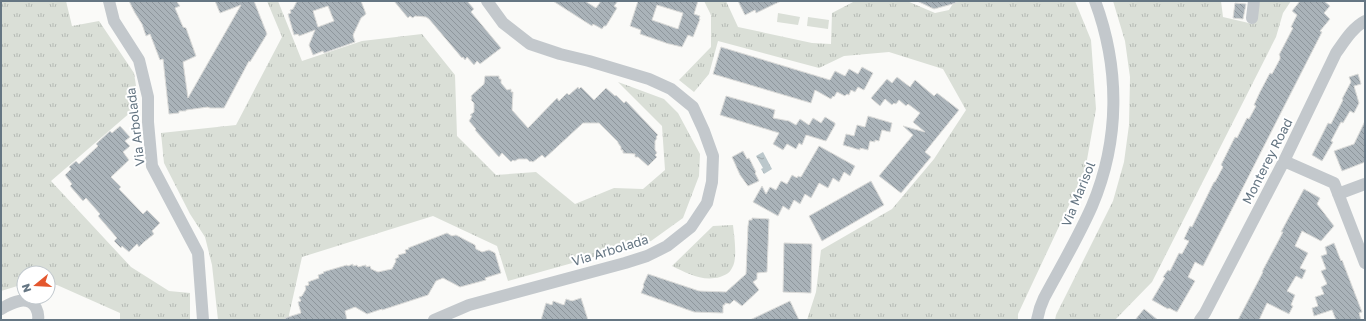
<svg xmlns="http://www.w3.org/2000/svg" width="1366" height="321" font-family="'Golos Text',sans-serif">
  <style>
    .grass { fill: url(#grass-tufts) }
    .garden { fill: #dadfd7 }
    .water { fill: url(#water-ripples) }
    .building { fill: url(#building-back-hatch); stroke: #dcdcda; fill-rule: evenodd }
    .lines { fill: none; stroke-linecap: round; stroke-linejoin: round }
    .minor { stroke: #c3c8cc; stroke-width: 12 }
    .labels { text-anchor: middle; stroke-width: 4; stroke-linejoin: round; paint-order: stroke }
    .street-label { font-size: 13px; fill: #657683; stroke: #fff }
  </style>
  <defs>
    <pattern id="grass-tufts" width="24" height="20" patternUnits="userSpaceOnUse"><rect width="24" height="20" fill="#dadfd7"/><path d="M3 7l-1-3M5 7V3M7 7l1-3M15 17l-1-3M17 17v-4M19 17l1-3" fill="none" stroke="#b4b9b4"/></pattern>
    <pattern id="water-ripples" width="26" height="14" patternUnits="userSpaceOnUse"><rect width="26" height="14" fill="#bbc7cb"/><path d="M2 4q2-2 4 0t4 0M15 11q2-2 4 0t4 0" fill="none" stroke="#9ca6aa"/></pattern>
    <pattern id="building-back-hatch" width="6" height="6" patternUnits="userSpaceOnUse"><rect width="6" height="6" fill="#aab3b9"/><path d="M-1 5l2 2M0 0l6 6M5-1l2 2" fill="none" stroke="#8e969c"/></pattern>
  </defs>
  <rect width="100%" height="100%" fill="#fafaf8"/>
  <!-- grass -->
  <path class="grass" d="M1 1H66L72 26 99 21 134 73 139 105 51 181 131 267 169 291 190 293V319L120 320V313L48 281V273H24V284L1 291Z
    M267 1H278L302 61 362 41 422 34 455 75 457 136 496 175 536 172 575 204 614 188 643 189 665 170 662 126 618 82 664 99 678 113 700 154 699 176 683 218 651 241 508 281 497 246 433 216 302 257 289 315 290 320H218L212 265 205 237 190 214 164 163 161 133 236 125 282 37Z
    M704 1H726L738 27 812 43 831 44 832 13 855 1H907L935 13 949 10 954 2 957 1H1075L1091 40 1096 109 1085 171 1018 314V320H807L816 292 821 250 892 209 934 159 966 110 943 69 889 52 844 56 819 68 718 41 709 74 694 92 679 80 711 47V15Z
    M1113 1H1221L1223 17 1253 24 1260 1H1291L1283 13 1276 37 1152 282 1115 320H1055L1056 315 1113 201 1124 162 1129 125 1130 77 1125 41Z
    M733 225C734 235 738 259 732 268 729 274 725 275 720 277 702 282 687 273 672 266L713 226Z"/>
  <!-- garden -->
  <path class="garden" d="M778 13 800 17 798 25 777 22Z
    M808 17 829 20 828 29 807 26Z"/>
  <!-- water -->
  <path class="water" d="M763 152 772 169 764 174 761 169 763 168 756 156Z"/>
  <!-- building -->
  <path class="building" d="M129 1H176L180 6 175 8 183 27 186 28 196 56 183 62 188 98 241 5 220 13 215 1H254L267 34 250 62 249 61 224 108H210L208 107 186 110V111H179V113L169 114 163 59 160 60 150 34 146 36 142 24 135 13Z
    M297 1H361L366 14 361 18 353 35 355 42 324 53 323 51 313 55 309 45 315 30 299 36 298 34 294 35 288 14 291 13 290 10 293 9ZM328 6 334 21 318 27 313 11Z
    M394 1H467L474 9 471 12 501 48 480 64 477 61 474 65 467 57 465 60 463 57 462 58 429 19 426 17 415 16 413 18 410 16 408 18Z
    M553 1H585L596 8 601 1H618L614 6 617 8 606 26H604L602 29 593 24 592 26Z
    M638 1H698L694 14 700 16 699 19H700L693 37 688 35 682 47 670 44H669L640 34 641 30 630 26ZM657 5 683 13 678 29 652 20Z
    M738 1H781L756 13 755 10 745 15Z
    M917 1H955L956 3 934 9Z
    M1300 1H1324L1330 6 1324 13 1330 19 1320 31 1322 32 1203 266 1195 262 1188 277 1195 281 1177 312 1169 308 1168 309 1152 300 1165 278 1163 277 1168 270 1170 271 1179 253 1182 254 1189 241 1184 239 1190 226 1192 227 1214 182H1215L1223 167 1221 165 1235 137 1237 138 1247 118 1249 119 1256 106 1254 105 1260 92 1270 73 1272 74 1280 59V56L1279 55 1293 28 1291 27 1297 15 1292 11Z
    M1235 3 1246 4 1243 19 1233 18Z
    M721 47 830 80 835 71 845 76 849 69 858 74 862 67 873 73 864 90 858 87 855 92 851 90 849 95 847 94 845 96 837 92 834 97 833 96 831 99 815 90 811 103 713 74Z
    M1358 74 1361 84 1354 86 1359 103 1354 113 1350 111 1343 123 1341 122 1331 141 1333 142 1322 161 1312 155 1328 123 1331 124 1343 100 1342 99 1351 82 1349 77Z
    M485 76H499V79H501V83L507 90 511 89V92H513L512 110 528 128 557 98 559 101 567 93 569 95 578 87 579 89 581 87 594 100 606 88 615 96 616 95 624 103 626 101 658 135 656 137 657 138 655 141V150L657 153 655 155 657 157 648 166 638 157H635V154L623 153V150H621V147L618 143V142L599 123H583L545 158 542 155 533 162 531 161 530 162 527 159H518L515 161 513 160 511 162 502 153 499 157 475 130 476 129 469 121 472 116 470 115 474 112V103L471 100 472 98 471 96 484 84Z
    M897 77 910 87 915 80 934 96 937 93 959 110 925 152 931 157 901 193 879 176 913 135 903 126 925 132 913 122 920 113 908 104 906 106 899 100 896 104 894 103 892 105 885 99 880 106 871 98 887 79 892 83Z
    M726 96 775 110 773 118 789 121 796 125 800 119 809 125 813 118 821 123 825 117 835 123V125L826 141 806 135 802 145 799 143 796 149 787 144 783 150 773 144 779 133 720 115Z
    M868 116 892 123 890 132 882 130 879 141 875 140V142L870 141 868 150 860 148V150L843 145 846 134 854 136 857 125 865 127Z
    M1365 121V162L1342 171 1334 151 1354 144Z
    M120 126 130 137 125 141 130 146 123 152 129 160 111 177 121 187 119 189 143 214 147 210 160 223 152 231 154 234 144 242 139 247 137 244 129 252 122 246 121 248 114 241 117 238 98 216 100 214 86 198 83 201 70 186 72 184 65 175 71 169 69 167 76 161 79 164 98 146 96 144 110 131 112 133Z
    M819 146 855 166 850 176 844 172 839 182 833 178 828 188 819 183 811 198 805 194 800 204 794 200 789 210 783 206 778 216 753 202 762 186 766 194 770 187 776 190 781 181 787 184 792 175 797 178 798 176 801 177Z
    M743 151 747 159 749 158 756 172 755 173 759 181 748 186 740 175 732 157Z
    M871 181 884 205 822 241 809 216Z
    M1304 189 1320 198 1317 204 1334 226 1321 241 1302 231 1295 246 1308 253 1300 268 1306 270 1302 279 1296 276 1287 291 1295 295 1291 305 1293 306 1289 314 1267 303 1259 320H1238L1263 272H1262L1264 268 1283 232H1281Z
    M752 218 769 219 767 272 757 273V279L753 282 759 290 742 306 734 300 730 304 725 303V305H723V313L694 312 641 293 644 286 643 285 648 274 699 291 726 292 746 274 748 226 749 220H752Z
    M447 233 452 236 456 235 475 245 476 249 482 252 489 250 495 253 501 273 485 278 486 280 460 287 443 278 436 281 428 295 382 310V309L367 314 355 307 345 311 347 320H286L285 318 301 313 298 302 301 301 299 297 302 296 306 289 305 286 309 285 308 282 319 278 318 275 324 273 323 272 347 265 348 266 353 264V266L357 265 358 267 366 265V267L370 266 371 269 378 272 387 270 392 269 396 261 395 259 399 257 398 255 406 253 405 250 409 249 408 248Z
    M784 243 812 244 811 293 783 292Z
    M1334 243 1341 261 1342 260 1362 312 1359 313 1361 320H1336L1332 310 1314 316 1312 308 1318 306 1315 297 1324 294 1321 287 1327 284 1321 271 1326 269 1321 256 1327 254 1325 247Z
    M581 298 588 320H541L546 303 552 305 553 301 564 305 566 299 572 301Z
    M790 301 799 320H750Z
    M1144 309 1158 320H1135Z"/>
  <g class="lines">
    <!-- minor -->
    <path class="minor" d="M109 1 114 21 139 60 148 97V122L152 166 198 253 203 320
      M1252 18 1254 1
      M1284 161 1334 183 1365 263
      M1338 194 1365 184
      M1 309C11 303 28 294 36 308 38 312 39 315 38 320
      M434 320 469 305 625 263 647 256 667 246 691 227 707 203 712 182 713 156 704 131 693 107 671 89 649 79 589 61 560 54 530 44 503 23 487 1
      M1037 320 1040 308 1044 298C1060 268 1078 238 1092 206 1120 140 1120 68 1095 1
      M1200 320 1205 313 1284 161 1336 53C1344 42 1352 28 1365 21"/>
  </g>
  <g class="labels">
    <!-- street labels -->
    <g class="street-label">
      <text transform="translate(135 127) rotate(-97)" y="5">Via Arbolada</text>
      <text transform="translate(1267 161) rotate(-63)" y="5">Monterey Road</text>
      <text transform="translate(1078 194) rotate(-68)" y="5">Via Marisol</text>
      <text transform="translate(610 250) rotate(-17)" y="5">Via Arbolada</text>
    </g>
  </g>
  <!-- border -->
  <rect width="1366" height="321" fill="none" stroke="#657683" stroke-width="4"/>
  <!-- north arrow -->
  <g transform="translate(36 285) rotate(252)"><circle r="19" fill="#ffffff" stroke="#c1c8cd"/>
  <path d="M0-3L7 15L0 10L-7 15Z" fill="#e4572e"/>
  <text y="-6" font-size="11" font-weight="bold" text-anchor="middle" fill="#657683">N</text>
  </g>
</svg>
